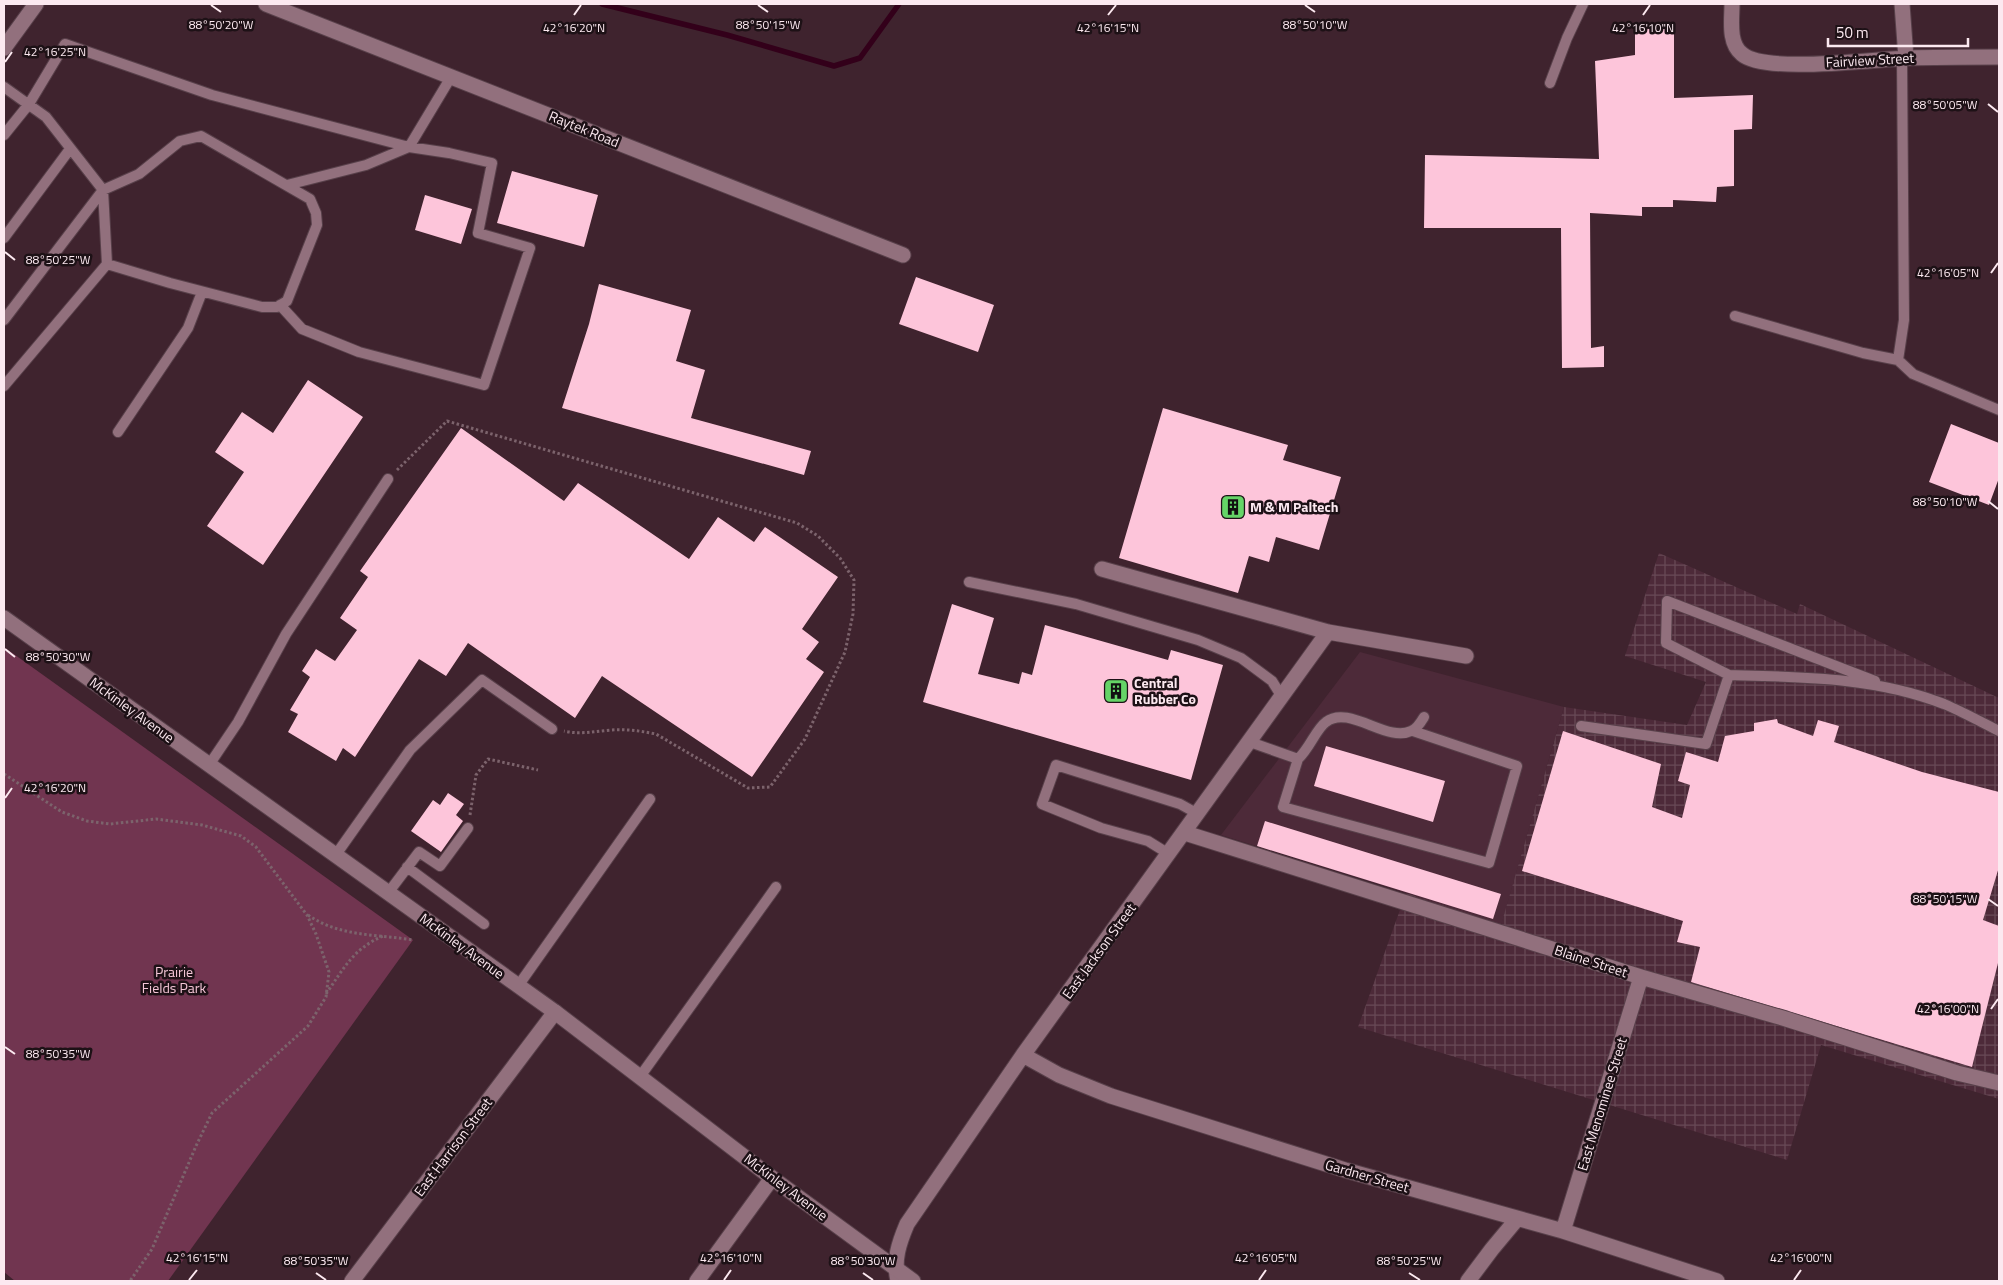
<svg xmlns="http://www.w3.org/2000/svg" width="2003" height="1285" font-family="'Titillium Web',sans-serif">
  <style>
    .built { fill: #4d2a39 }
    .industrial { fill: url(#industrial-grid) }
    .green { fill: #713550 }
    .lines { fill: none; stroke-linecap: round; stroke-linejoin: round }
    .stream { stroke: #33001a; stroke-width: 5.5 }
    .building { fill: #fdc5da }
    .lane-casing { stroke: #58404a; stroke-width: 12 }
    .street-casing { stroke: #58404a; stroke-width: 17 }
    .secondary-casing { stroke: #58404a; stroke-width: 17 }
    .path { stroke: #7c636c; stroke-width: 3; stroke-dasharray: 2.5 2.5; stroke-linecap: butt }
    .lane { stroke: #92707d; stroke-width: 10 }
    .street { stroke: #92707d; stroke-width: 15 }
    .secondary { stroke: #92707d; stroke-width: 15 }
    .ticks { fill: none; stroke: #fce9f0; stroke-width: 2 }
    .labels { text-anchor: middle; stroke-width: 5; stroke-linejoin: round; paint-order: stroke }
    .street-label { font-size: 14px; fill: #fce9f0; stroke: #1d1116 }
    .poi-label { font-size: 14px; font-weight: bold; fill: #fce9f0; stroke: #1d1116; text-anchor: start }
    .park-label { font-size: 14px; fill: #f3c5d6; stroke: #1d1116 }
    .ticks-label { font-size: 12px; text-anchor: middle; fill: #fce9f0; stroke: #1d1116; stroke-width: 5; stroke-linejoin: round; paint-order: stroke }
  </style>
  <defs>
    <pattern id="industrial-grid" width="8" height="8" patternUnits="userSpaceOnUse" patternTransform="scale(1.25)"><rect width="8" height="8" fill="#4d2a39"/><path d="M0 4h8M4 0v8" fill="none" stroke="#684956"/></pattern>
  </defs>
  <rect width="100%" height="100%" fill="#3f232e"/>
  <!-- built -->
  <path class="built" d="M1360 652 1564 707 1501 926 1406 893 1221 835Z"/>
  <!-- industrial -->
  <path class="industrial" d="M1659 553 1797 614 1800 604 1999 698V1099L1821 1045 1787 1160 1358 1027 1406 893 1501 925 1564 707 1687 725 1706 682 1625 656Z"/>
  <!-- green -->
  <path class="green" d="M4 647 413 940 168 1281H15L4 1272Z"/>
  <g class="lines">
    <!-- stream -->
    <path class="stream" d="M602 4 727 35 834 66 860 58 899 4"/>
  </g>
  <!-- building -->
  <path class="building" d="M1635 28H1674V98L1753 95 1752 129 1734 130V186L1717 187 1716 202 1673 200V207H1642V216L1590 213 1591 348 1604 346V367L1562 368 1561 228H1424L1425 155 1599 159 1595 61 1635 55Z
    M512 171 598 195 584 247 497 223Z
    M425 195 472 209 461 244 415 230Z
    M916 277 994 305 978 352 899 324Z
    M599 284 691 310 676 361 705 370 691 418 811 451 804 475 562 408 589 324Z
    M308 380 363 417 263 565 207 526 244 472 215 452 242 412 273 433Z
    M1163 408 1288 445 1283 460 1341 477 1319 550 1276 537 1269 562 1249 556 1238 593 1119 558Z
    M1951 424 1999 443V478L1989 505 1929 482Z
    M461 428 564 501 578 483 689 559 718 517 754 542 765 527 838 577 802 629 819 642 806 659 824 672 752 777 602 676 575 718 468 643 446 676 419 659 355 757 343 748 336 761 288 732 298 714 290 710 310 677 302 671 316 649 335 661 357 630 340 618 368 577 360 571Z
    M952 604 994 618 978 674 1019 684 1022 672 1032 675 1045 625 1168 660 1171 650 1223 665 1191 780 923 702Z
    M1777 719 1778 723 1813 736 1818 720 1839 726 1834 742 1922 772 1999 792V867L1983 920 1999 926V959L1972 1067 1691 982 1700 947 1677 942 1683 921 1522 871 1563 731 1661 764 1652 807 1682 818 1690 785 1678 781 1686 752 1718 762 1725 736 1754 731V723Z
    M1326 746 1445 781 1433 822 1314 786Z
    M448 793 464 804 456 815 463 821 441 852 411 831 433 800 440 805Z
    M1265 821 1501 894 1493 919 1257 846Z"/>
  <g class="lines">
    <defs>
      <path id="lane" d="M1902 58 1904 320 1898 360 1913 374 1999 410
        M1550 83 1567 38 1583 4
        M4 87 46 117 103 190 107 264 4 386
        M4 135 29 104 65 44 212 95 409 147 449 153 492 163 478 233 530 248 484 385 359 352 302 329 280 305
        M287 185 366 165 409 147 451 77
        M4 238 70 149
        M1735 316 1863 353 1898 360
        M4 320 103 190 139 174 180 141 201 136 310 199 316 213 317 225 287 301 277 307H262L170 283 107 264
        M118 432 188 328 202 292
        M969 582 1076 604 1198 640 1241 658 1272 681 1282 697
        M1729 675 1666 643 1667 601 1875 681
        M1581 726 1706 744 1729 675C1802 677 1875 677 1944 704 1963 712 1981 722 1999 731
        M1250 742 1298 759C1310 748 1316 729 1326 722 1349 704 1387 743 1411 731 1417 729 1421 722 1424 717
        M1298 759 1283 807 1489 863 1517 766 1413 731
        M209 765 238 722 286 634 388 479
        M1169 854 1148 841 1101 828 1042 804 1056 765 1180 804 1198 814
        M335 856 410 750 482 680 552 729
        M407 867 484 924
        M388 893 419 852 440 866 468 828
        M518 986 650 799
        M639 1078 776 887"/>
      <path id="street" d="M266 4 903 255
        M1732 4C1732 20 1728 43 1742 54 1765 74 1874 59 1908 58 1938 57 1969 57 1999 57
        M1902 4 1906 58
        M4 48 36 4
        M1102 569 1328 632 1466 656
        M1185 833 1641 977 1786 1019 1957 1073 1999 1083
        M1023 1055 1059 1075 1111 1096 1345 1170 1563 1231 1717 1281
        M1563 1231 1641 977
        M352 1281 555 1012
        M697 1281 772 1178
        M898 1281C893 1260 899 1243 907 1224L1023 1055 1328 632
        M1468 1281 1492 1249 1517 1219"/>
      <path id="secondary" d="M4 618 555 1012 772 1178 913 1281"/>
    </defs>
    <!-- lane casing -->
    <use href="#lane" class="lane-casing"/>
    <!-- street casing -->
    <use href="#street" class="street-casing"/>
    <!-- secondary casing -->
    <use href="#secondary" class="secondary-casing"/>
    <!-- path -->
    <path class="path" d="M397 470 447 421 797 523 818 536 840 558 854 580 853 614 845 652 805 739 770 787 748 788 656 734C641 731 627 729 612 730 595 731 580 735 564 731
      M4 774 62 812 87 821 110 824 156 819 202 825 241 836 256 847 307 915 316 934 329 972 326 997 308 1026 212 1113 196 1146 152 1249 130 1281
      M470 815 476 775 488 759 538 770
      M308 915C340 937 376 934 413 940
      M326 994C344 968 353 949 383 936"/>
    <!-- lane -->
    <use href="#lane" class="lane"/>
    <!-- street -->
    <use href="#street" class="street"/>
    <!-- secondary -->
    <use href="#secondary" class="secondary"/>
  </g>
  <!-- ticks -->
  <path class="ticks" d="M211 5 221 12M758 5 768 12M1305 5 1315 12M574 15 581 5M1108 15 1116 5M1643 15 1650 5M5 62 12 52M1988 104 1998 112M5 252 15 260M1991 273 1998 263M1988 501 1998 509M5 649 15 657M5 798 12 788M1988 899 1998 906M1991 1009 1998 999M5 1047 15 1054M316 1273 326 1280M863 1273 873 1280M1409 1273 1420 1280M189 1280 197 1270M724 1280 731 1270M1259 1280 1266 1270M1794 1280 1801 1270"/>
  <!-- icons -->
  <defs>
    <symbol id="building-square" viewBox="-11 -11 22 22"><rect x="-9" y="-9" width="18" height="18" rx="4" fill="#65d467" stroke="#1d1116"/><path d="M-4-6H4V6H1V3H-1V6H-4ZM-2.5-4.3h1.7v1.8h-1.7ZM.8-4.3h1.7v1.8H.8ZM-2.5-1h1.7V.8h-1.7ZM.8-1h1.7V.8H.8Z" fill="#111"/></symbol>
  </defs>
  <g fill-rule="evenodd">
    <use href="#building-square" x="1219" y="493" width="28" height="28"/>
    <use href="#building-square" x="1102" y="677" width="28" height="28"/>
  </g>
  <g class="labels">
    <!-- street labels -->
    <g class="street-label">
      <text transform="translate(1870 60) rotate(-3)" y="5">Fairview Street</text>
      <text transform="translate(584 129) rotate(22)" y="5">Raytek Road</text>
      <text transform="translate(132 710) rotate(36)" y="5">McKinley Avenue</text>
      <text transform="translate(462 946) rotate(36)" y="5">McKinley Avenue</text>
      <text transform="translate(1099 951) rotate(-54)" y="5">East Jackson Street</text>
      <text transform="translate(1591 961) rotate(18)" y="5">Blaine Street</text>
      <text transform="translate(1602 1104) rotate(-73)" y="5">East Menominee Street</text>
      <text transform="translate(453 1147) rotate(-53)" y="5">East Harrison Street</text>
      <text transform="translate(1367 1176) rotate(16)" y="5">Gardner Street</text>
      <text transform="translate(786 1187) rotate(37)" y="5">McKinley Avenue</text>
    </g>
    <!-- poi labels -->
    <g class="poi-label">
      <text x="1250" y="512">M &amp; M Paltech</text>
      <text x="1134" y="688">Central<tspan x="1134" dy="16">Rubber Co</tspan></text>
    </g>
    <!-- park labels -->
    <g class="park-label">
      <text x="174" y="977">Prairie<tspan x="174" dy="16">Fields Park</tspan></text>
    </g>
  </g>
  <g class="ticks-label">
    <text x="221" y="29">88°50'20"W</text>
    <text x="768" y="29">88°50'15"W</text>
    <text x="1315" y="29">88°50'10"W</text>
    <text x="574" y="32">42°16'20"N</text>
    <text x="1108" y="32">42°16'15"N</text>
    <text x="1643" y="32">42°16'10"N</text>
    <text x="55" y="56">42°16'25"N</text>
    <text x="1945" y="109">88°50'05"W</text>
    <text x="58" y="264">88°50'25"W</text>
    <text x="1948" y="277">42°16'05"N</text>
    <text x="1945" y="506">88°50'10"W</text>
    <text x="58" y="661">88°50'30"W</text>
    <text x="55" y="792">42°16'20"N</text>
    <text x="1945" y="903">88°50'15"W</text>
    <text x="1948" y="1013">42°16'00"N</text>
    <text x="58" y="1058">88°50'35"W</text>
    <text x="197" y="1262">42°16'15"N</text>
    <text x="731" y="1262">42°16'10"N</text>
    <text x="1266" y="1262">42°16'05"N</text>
    <text x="1801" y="1262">42°16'00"N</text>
    <text x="316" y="1265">88°50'35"W</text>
    <text x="863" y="1265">88°50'30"W</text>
    <text x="1409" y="1265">88°50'25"W</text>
  </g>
  <!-- border -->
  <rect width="2003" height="1285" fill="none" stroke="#fce9f0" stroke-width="10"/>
  <!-- scale -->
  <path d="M1828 38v8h140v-8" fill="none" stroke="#fce9f0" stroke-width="2.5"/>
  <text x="1836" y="38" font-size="15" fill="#fce9f0" stroke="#1d1116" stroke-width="4" paint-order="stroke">50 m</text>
</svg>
